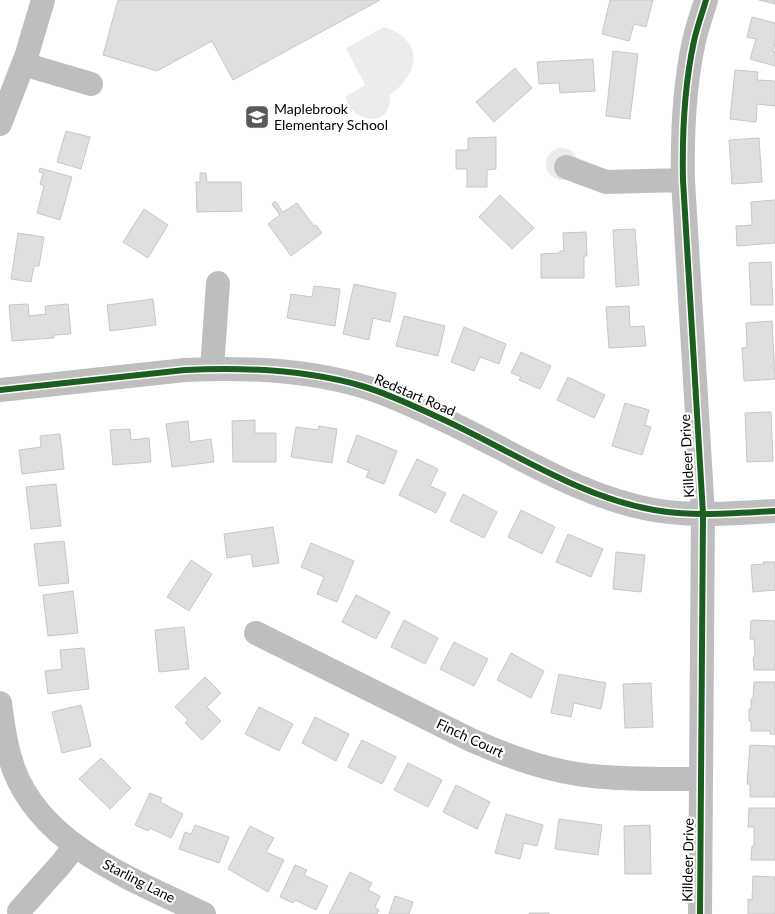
<svg xmlns="http://www.w3.org/2000/svg" width="775" height="914" font-family="Lato,sans-serif">
  <style>
    .green { fill: #ececec }
    .building { fill: #dfdfdf; stroke: #c7c7c7 }
    .lines { fill: none; stroke-linecap: round; stroke-linejoin: round }
    .minor { stroke: #bebebe; stroke-width: 24 }
    .cycleway-casing { stroke: #fff; stroke-width: 9 }
    .cycleway { stroke: #1b5e20; stroke-width: 6 }
    .labels { text-anchor: middle; stroke-width: 4.5; stroke-linejoin: round; paint-order: stroke }
    .poi-label { font-size: 14px; fill: #000; stroke: #fff; text-anchor: start }
    .street-label { font-size: 14px; fill: #000; stroke: #fff }
  </style>
  <rect width="100%" height="100%" fill="#fff"/>
  <!-- green -->
  <path class="green" d="M384 27C424 40 421 72 390 95 392 128 353 125 345 97L365 85 346 48Z
    M546 164a16 16 0 1 1 32 0a16 16 0 1 1-32 0Z"/>
  <!-- building -->
  <path class="building" d="M118 0H380L233 80 212 41 157 71 103 55Z
    M610 0H653L646 27 634 24 629 41 602 34Z
    M759 0H775V4Z
    M752 17 775 23V44L773 51 775 52V66L750 59 756 39 747 37Z
    M613 51 638 54 630 119 606 116Z
    M593 59 595 91 560 93 559 83 539 84 537 62Z
    M515 68 532 88 494 122 476 102Z
    M735 70 758 72 757 80 775 81V106L757 104 756 122 730 119Z
    M66 131 90 137 81 169 57 162Z
    M496 137V169L487 170V187H467V169H456V150H468V138Z
    M759 138 762 182 732 184 729 140Z
    M40 168 72 177 60 220 37 213 44 186 40 184 43 173 39 172Z
    M200 173H206L207 182H241L242 211 197 212 196 182H200Z
    M500 195 534 228 512 249 479 217Z
    M775 200V243L737 246 736 226 752 225 751 202Z
    M275 201 283 212 297 203 314 226 316 225 322 233 291 256 268 224 280 215 272 204Z
    M144 209 168 225 148 258 123 242Z
    M635 229 639 285 616 287 613 230Z
    M586 232 587 256H584V278H541V254L560 253V251H564L563 233Z
    M18 233 44 237 39 266H34L31 282 11 279Z
    M771 262 773 305H751L749 263Z
    M354 284 396 293 390 322 373 318 369 340 343 334Z
    M314 286 340 289 335 326 287 318 291 294 312 297Z
    M153 299 156 325 110 331 107 305Z
    M28 304 29 316 46 314 45 306 68 304 71 334 54 335V338L12 341 9 305Z
    M629 306 630 327 644 326 646 346 609 348 606 307Z
    M404 316 445 326 438 356 396 346Z
    M772 321 775 379 744 381 742 348 747 347 746 323Z
    M464 327 506 344 499 364 480 357 474 371 451 362Z
    M521 352 551 366 540 389 519 380 521 377 511 373Z
    M568 377 605 395 594 418 557 400Z
    M625 403 649 410 645 425 651 427 642 455 612 446Z
    M771 412 773 461 747 462 745 413Z
    M255 420V433H276V462H233L232 421Z
    M188 421 190 442 211 439 214 462 172 467 166 424Z
    M319 426 337 429 332 463 291 457 296 427 318 430Z
    M130 429 131 440 149 438 151 462 113 465 110 430Z
    M60 434 64 469 22 474 19 450 41 447 40 436Z
    M357 435 397 451 384 484 366 477 369 471 347 462Z
    M417 459 438 469 430 486 446 493 436 513 399 495Z
    M56 484 61 526 31 529 26 487Z
    M463 494 497 512 484 538 450 521Z
    M521 510 555 527 542 554 508 537Z
    M273 527 279 563 253 567 251 554 227 558 224 534Z
    M568 534 603 549 591 577 556 562Z
    M64 541 69 583 39 586 34 544Z
    M311 543 354 561 337 602 317 594 324 577 301 567Z
    M616 552 645 555 641 592 613 589Z
    M191 560 212 574 189 611 167 597Z
    M763 562H775V590L753 592 751 565 764 564Z
    M73 591 78 633 48 636 43 595Z
    M356 595 390 612 376 639 342 622Z
    M404 620 438 638 425 664 391 647Z
    M754 620 775 621V670H754L753 658 755 655 754 639H750L751 621Z
    M184 627 189 669 159 672 155 630Z
    M454 642 488 659 474 686 440 669Z
    M84 648 89 689 48 694 45 671 62 669 60 650Z
    M511 653 544 671 531 698 497 680Z
    M559 674 606 683 601 709 574 703 571 717 551 713Z
    M205 677 221 693 207 707 221 721 202 740 185 723 188 720 175 707Z
    M754 682H775V734H770V731H751V721H749V709H751V699H753Z
    M651 683 653 727 625 728 623 684Z
    M81 705 91 746 62 753 52 712Z
    M259 707 293 724 279 751 245 734Z
    M315 717 349 734 336 761 302 743Z
    M362 740 396 757 382 784 348 767Z
    M750 745 775 746V797H750V784H747Z
    M101 758 131 788 110 809 79 779Z
    M408 763 442 780 428 807 394 790Z
    M456 785 490 802 477 829 443 812Z
    M150 793 162 798 160 802 183 814 171 838 150 828 148 831 135 825Z
    M749 808H775V860H751L752 846H754V827H748Z
    M506 814 543 825 537 846 524 843 520 859 495 853Z
    M559 819 602 825 598 855 555 849Z
    M195 825 229 837 219 863 179 849 185 832 191 834Z
    M650 825 651 874H625L624 826Z
    M250 826 274 838 266 852 284 860 268 892 228 869Z
    M295 865 307 870 304 875 328 886 316 910 295 900 293 903 280 897Z
    M350 872 372 883 368 890 380 896 375 907 379 910 377 914H329Z
    M753 876 775 877V914H748V899L752 900Z
    M395 896 413 902 409 914H389Z
    M529 913H549V914H529Z"/>
  <g class="lines">
    <!-- minor -->
    <path class="minor" d="M23 64 91 84
      M0 124 27 54 43 0
      M566 167 606 182 683 180
      M212 368 218 283
      M0 390 185 370C244 367 304 369 362 386 389 394 416 407 442 419 510 450 579 497 654 510 693 517 735 513 775 511
      M256 633 471 740C510 757 550 772 593 776 629 780 665 779 701 779
      M0 703C3 726 6 748 14 770 44 848 135 880 204 914
      M19 911 61 864 75 846
      M700 914 703 514 683 180C682 133 684 87 694 41 697 27 702 14 706 0"/>
    <defs>
      <path id="cycleway" d="M0 390 185 370C244 367 304 369 362 386 389 394 416 407 442 419 510 450 579 497 654 510 693 517 735 513 775 511
        M700 914 703 514 683 180C682 133 684 87 694 41 697 27 702 14 706 0"/>
    </defs>
    <!-- cycleway casing -->
    <use href="#cycleway" class="cycleway-casing"/>
    <!-- cycleway -->
    <use href="#cycleway" class="cycleway"/>
  </g>
  <!-- icons -->
  <defs>
    <symbol id="school-square" viewBox="-11 -11 22 22"><rect x="-9" y="-9" width="18" height="18" rx="4" fill="#595959" stroke="#fff"/><path d="M0-5L7-2L0 1L-7-2ZM-4 1L0 2.5L4 1V4Q0 6-4 4Z" fill="#fff"/></symbol>
  </defs>
  <g fill-rule="evenodd">
    <use href="#school-square" x="243" y="103" width="28" height="28"/>
  </g>
  <g class="labels">
    <!-- poi labels -->
    <g class="poi-label">
      <text x="274" y="114">Maplebrook<tspan x="274" dy="16">Elementary School</tspan></text>
    </g>
    <!-- street labels -->
    <g class="street-label">
      <text transform="translate(415 395) rotate(23)" y="5">Redstart Road</text>
      <text transform="translate(687 456) rotate(-93)" y="5">Killdeer Drive</text>
      <text transform="translate(470 738) rotate(25)" y="5">Finch Court</text>
      <text transform="translate(688 860) rotate(-89)" y="5">Killdeer Drive</text>
      <text transform="translate(139 881) rotate(27)" y="5">Starling Lane</text>
    </g>
  </g>
</svg>
